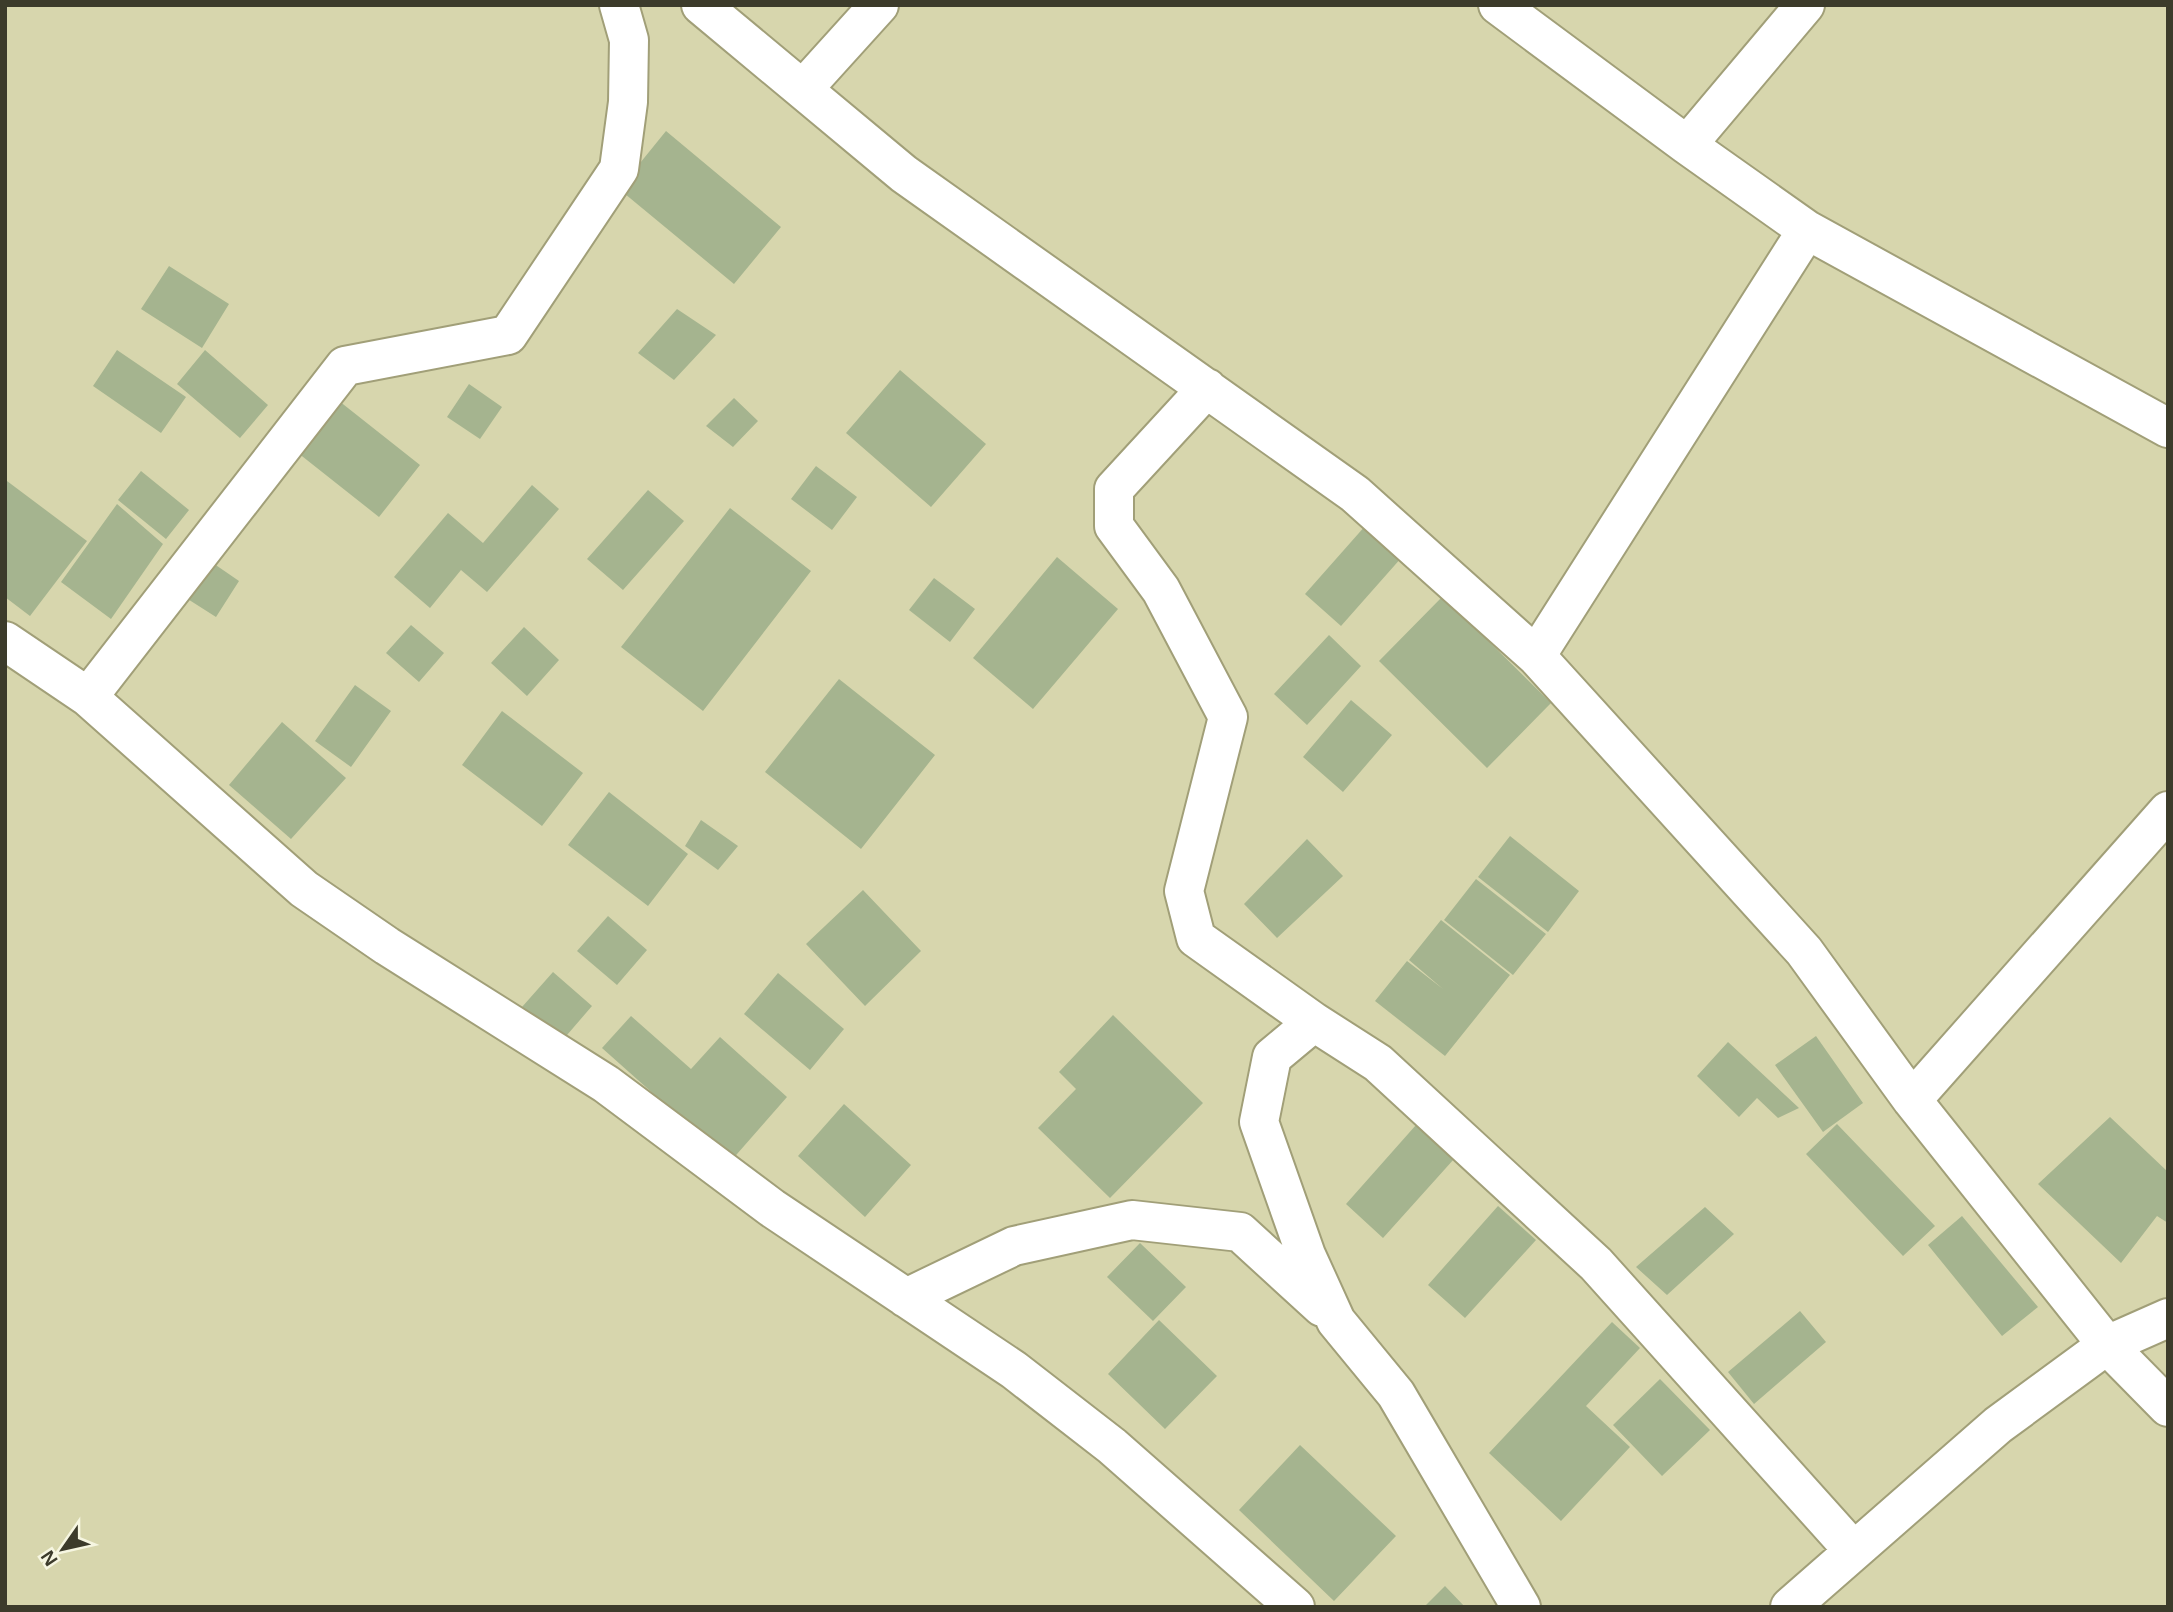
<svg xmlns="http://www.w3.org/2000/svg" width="2173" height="1612" font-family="Arial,sans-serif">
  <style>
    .building { fill: #a5b48f }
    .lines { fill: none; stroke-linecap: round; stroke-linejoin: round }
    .minor-casing { stroke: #a19f78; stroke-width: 42 }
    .minor { stroke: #fff; stroke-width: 38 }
  </style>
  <rect width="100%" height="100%" fill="#d7d6ad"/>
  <!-- building -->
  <path class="building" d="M666 131 781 227 734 284 619 189Z
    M169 266 229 304 202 348 141 309Z
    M677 309 716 335 674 380 638 353Z
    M117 350 186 397 161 433 93 386Z
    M205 350 268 405 240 438 177 384Z
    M900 370 986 444 931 507 846 433Z
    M469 384 502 407 480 439 447 417Z
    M334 397 420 465 379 517 293 449Z
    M734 398 758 421 733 447 706 426Z
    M816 466 857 497 832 530 791 499Z
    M141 471 189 510 166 539 118 500Z
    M7 481 87 541 30 616 5 597V483Z
    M532 485 559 509 487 592 461 570 430 608 394 577 448 513 483 543Z
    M648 490 684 521 623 590 587 559Z
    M117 504 163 544 111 619 61 582Z
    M730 508 811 571 703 711 621 647Z
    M1366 525 1402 557 1341 626 1305 594Z
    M1057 557 1118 609 1033 709 973 658Z
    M207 559 239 581 216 617 183 596Z
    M934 578 975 609 950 642 909 610Z
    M1443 596 1551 703 1487 768 1379 661Z
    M411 625 444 653 419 682 386 653Z
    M524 627 559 660 527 696 491 663Z
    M1329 635 1361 666 1307 725 1274 694Z
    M839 679 935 755 861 849 765 772Z
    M355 685 391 711 351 767 315 741Z
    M1351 700 1392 735 1343 792 1303 757Z
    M502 711 583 773 542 826 462 765Z
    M282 722 346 778 291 839 229 785Z
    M609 792 688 854 648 906 568 845Z
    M701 820 738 846 718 870 685 846Z
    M1510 836 1579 891 1548 932 1478 877Z
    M1307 839 1343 876 1277 938 1244 904Z
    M1476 879 1546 934 1513 975 1444 920Z
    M863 890 921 951 865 1006 806 944Z
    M608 916 647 950 617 985 577 951Z
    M1441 920 1510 975 1445 1056 1375 1001 1407 961 1443 989 1409 960Z
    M553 972 592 1006 561 1042 522 1007Z
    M778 973 844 1029 810 1070 744 1014Z
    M1113 1015 1203 1103 1110 1198 1038 1128 1076 1089 1059 1072Z
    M631 1016 691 1069 720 1037 787 1097 730 1162 602 1048Z
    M1816 1036 1863 1103 1823 1132 1775 1065Z
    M1728 1042 1799 1108 1778 1118 1757 1098 1739 1117 1697 1076Z
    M844 1104 911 1165 865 1217 798 1156Z
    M2110 1117 2168 1172V1223L2157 1216 2121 1263 2038 1184Z
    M1837 1124 1935 1226 1903 1256 1806 1154Z
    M1416 1125 1454 1159 1383 1238 1346 1204Z
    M1498 1206 1536 1240 1465 1318 1428 1285Z
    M1705 1207 1734 1234 1667 1295 1636 1267Z
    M1962 1216 2038 1307 2002 1336 1928 1245Z
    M1140 1243 1186 1287 1153 1321 1107 1277Z
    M1800 1311 1826 1342 1754 1404 1728 1372Z
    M1159 1320 1217 1376 1165 1429 1108 1374Z
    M1612 1322 1640 1348 1586 1406 1630 1447 1561 1521 1489 1453Z
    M1660 1379 1710 1430 1662 1476 1613 1425Z
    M1300 1445 1396 1536 1334 1601 1239 1510Z
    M1445 1586 1465 1607H1424Z"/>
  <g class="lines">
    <defs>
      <path id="minor" d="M701 5 904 174 1355 494 1536 656 1804 951 1912 1100 2107 1345 2168 1407
        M1498 5 1687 145 1807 230 2168 428
        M803 89 879 5
        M1687 145 1805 5
        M1207 388 1114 489V526L1161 590 1228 717 1184 891 1196 938 1314 1022
        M5 641 88 697 304 889 387 946 606 1084 772 1208 1014 1370 1112 1446 1295 1607
        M1536 656 1807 230
        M88 697 345 366 508 335 619 169 628 102 629 40 619 5
        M1912 1100 2168 811
        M906 1298 1014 1246 1132 1220 1240 1232 1322 1307
        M1521 1607 1396 1394 1336 1321 1306 1255 1259 1122 1272 1057 1314 1022 1378 1063 1596 1264 1853 1550
        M1790 1607 1998 1425 2107 1345 2168 1318"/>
    </defs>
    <!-- minor casing -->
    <use href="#minor" class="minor-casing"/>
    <!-- minor -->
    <use href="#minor" class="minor"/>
  </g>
  <!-- border -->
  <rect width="2173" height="1612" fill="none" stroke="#3c3b2b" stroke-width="14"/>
  <!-- north arrow -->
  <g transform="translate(63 1549) rotate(236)" stroke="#f6f6e1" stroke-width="5" paint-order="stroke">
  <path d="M0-5L12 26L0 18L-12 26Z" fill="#3c3b2b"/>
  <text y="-10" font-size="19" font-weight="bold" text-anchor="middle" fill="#3c3b2b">N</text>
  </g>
</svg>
